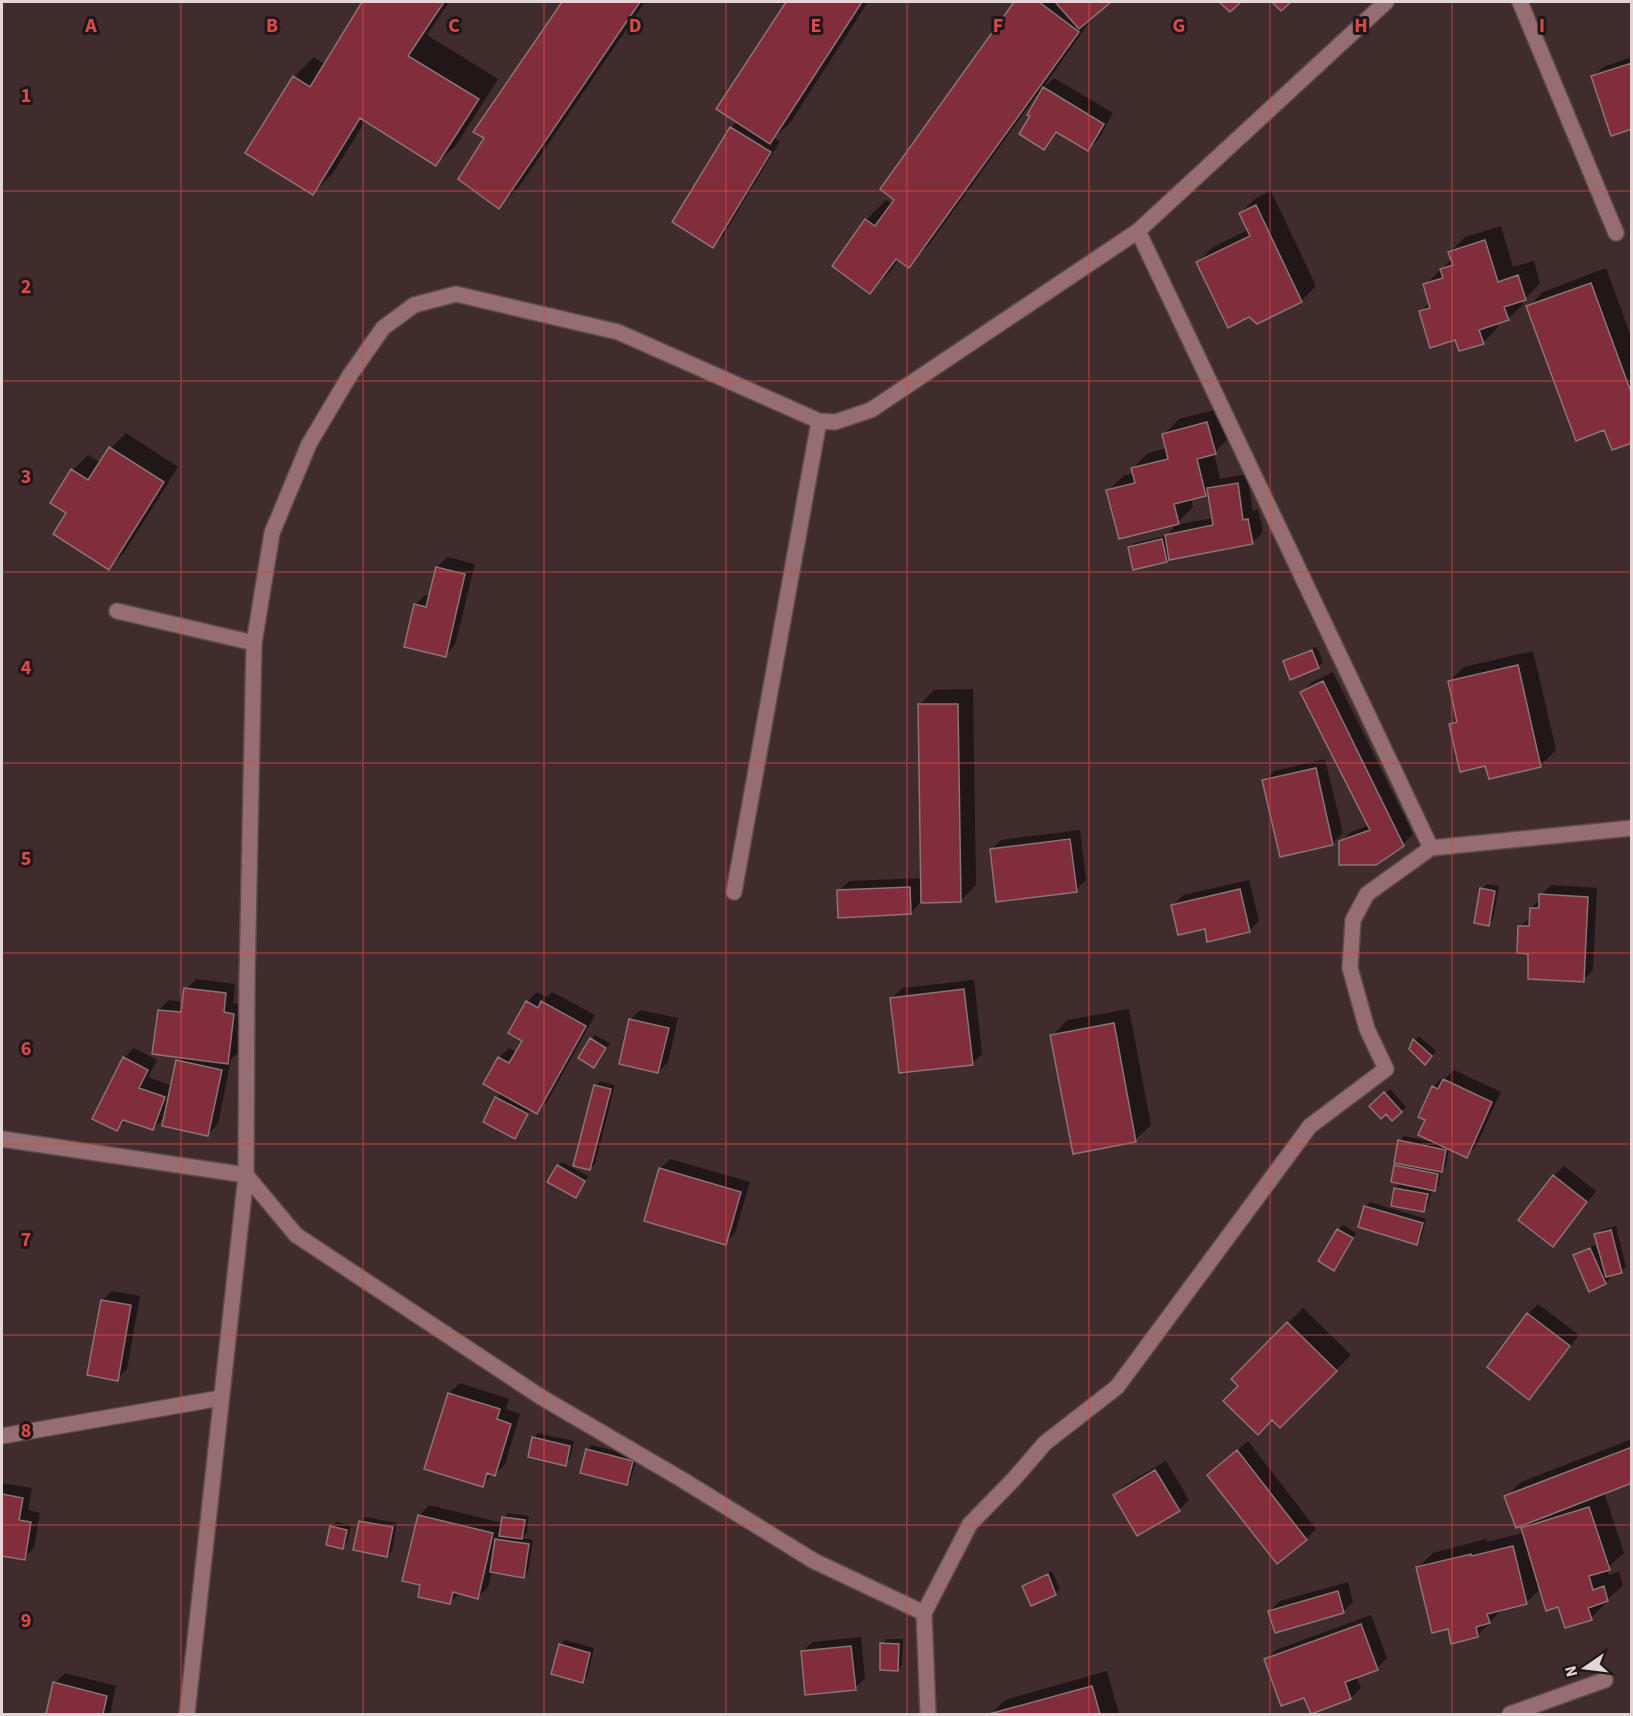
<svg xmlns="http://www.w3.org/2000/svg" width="1633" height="1716" font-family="'Source Sans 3',sans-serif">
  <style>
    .shadow { fill: #0007 }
    .building { fill: #812d3c; stroke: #8c7375; stroke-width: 1.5 }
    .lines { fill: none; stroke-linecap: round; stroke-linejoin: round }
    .minor-casing { stroke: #5e4a4c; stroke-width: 18 }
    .minor { stroke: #966d71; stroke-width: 15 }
    .grid { fill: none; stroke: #d94b4b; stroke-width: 1.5; stroke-opacity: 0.55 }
    .grid-label { font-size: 20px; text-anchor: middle; font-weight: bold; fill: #d94b4b; stroke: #201718; stroke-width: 6; stroke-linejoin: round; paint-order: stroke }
  </style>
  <rect width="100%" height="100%" fill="#402b2d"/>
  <!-- shadow -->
  <path class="shadow" d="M364 2H449L427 35 498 79 456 145 436 165 366 120 333 173 313 193 294 77 314 57 326 65Z
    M563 2H645L519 187 499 207 486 138 475 131Z
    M788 2H868L790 123 774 138 780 141 723 236 713 246 731 128 737 121 718 109Z
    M1016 2H1108L1097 11 1045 85 1046 86 1054 78 1113 113 1098 140 1088 149 1058 132 1044 148 1032 116 1039 97 1037 95 928 246 908 266 899 259 890 272 870 292 866 220 886 200 893 205 896 199 882 189Z
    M1632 57V128L1593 77 1603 67Z
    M1271 191 1316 286 1301 301 1198 262 1213 247 1248 230 1240 213 1256 198Z
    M1501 226 1513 267 1534 261 1540 283 1525 299 1522 300 1523 304 1508 319 1496 323 1498 327 1483 343 1456 338 1420 312 1430 302 1425 285 1452 259 1450 252 1465 237Z
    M1606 268 1632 339V442L1605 429 1528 307 1543 292Z
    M1222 408 1230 437 1214 453 1220 479 1247 474 1253 511 1258 509 1263 532 1253 542 1170 557 1166 561 1129 548 1134 543 1166 536 1176 525 1213 518 1209 491 1205 495 1191 499 1193 507 1178 522 1108 491 1123 476 1134 473 1133 468 1148 453 1167 448 1164 434 1179 419Z
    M126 433 178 467 124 553 108 568 68 513 73 470 88 455 101 463 111 448Z
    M447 557 475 564 455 645 445 655 415 605 425 595 430 596 437 567Z
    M1317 647 1323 662 1318 667 1285 662 1290 657Z
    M1533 651 1556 750 1540 766 1451 724 1458 717 1449 682 1464 667Z
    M1333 672 1413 834 1403 844 1341 842 1351 832 1369 825 1302 692 1312 682Z
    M973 689 976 885 961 900 921 901 911 913 839 891 849 881 922 878 919 705 934 690Z
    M1325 759 1343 833 1333 843 1281 855 1264 781 1274 771Z
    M1080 830 1086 880 1076 890 991 850 1001 840Z
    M1249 880 1259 921 1249 931 1173 905 1183 895Z
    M1487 884 1499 886 1493 919 1489 924 1482 889Z
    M1551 885 1597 888 1593 970 1583 980 1530 953 1520 927 1530 917 1531 908 1540 899 1541 895Z
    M196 979 235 984 233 1003 243 1005 238 1053 231 1059 218 1124 208 1134 166 1115 153 1129 127 1120 117 1129 94 1118 124 1058 134 1048 157 1060 148 1077 172 1086 177 1061 182 1057 159 1010 169 1000 184 1002 186 989Z
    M974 980 982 1054 972 1064 892 998 902 988Z
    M537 992 547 997 552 992 595 1015 547 1102 537 1112 531 1109 520 1132 515 1137 496 1098 502 1093 499 1058 509 1048 517 1052 524 1040 527 1002Z
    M1129 1009 1151 1125 1135 1140 1052 1036 1067 1020Z
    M640 1010 678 1018 668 1062 658 1072 630 1020Z
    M595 1035 610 1043 599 1062 594 1066 591 1039Z
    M1419 1036 1436 1051 1430 1058 1411 1049 1415 1040Z
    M1454 1070 1501 1092 1476 1146 1466 1156 1449 1148 1446 1166 1441 1170 1439 1185 1434 1189H1432L1428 1206 1423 1211 1395 1188 1401 1183 1395 1166 1399 1162V1141L1404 1136 1434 1142 1427 1119 1433 1087 1443 1077 1446 1078Z
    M600 1081 615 1085 595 1164 590 1169 595 1086Z
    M1390 1089 1406 1107 1392 1119 1386 1111 1371 1106Z
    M670 1159 750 1182 735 1233 725 1243 660 1169Z
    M562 1162 588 1176 580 1191 575 1196 558 1166Z
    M1564 1166 1596 1191 1562 1235 1553 1245 1554 1176Z
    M1370 1202 1426 1219 1421 1239 1416 1243 1365 1207Z
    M1343 1225 1356 1233 1338 1265 1333 1269 1338 1230Z
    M1616 1226 1626 1267 1621 1271 1608 1274 1610 1278 1605 1283 1575 1255 1580 1251 1595 1245 1600 1255 1601 1254 1596 1235 1601 1230Z
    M112 1291 140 1296 127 1369 117 1379 102 1301Z
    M1538 1304 1579 1335 1539 1388 1529 1398 1528 1314Z
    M1303 1308 1351 1355 1280 1426 1233 1379Z
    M460 1383 509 1399 506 1409 520 1414 505 1464 495 1474 493 1473 482 1485 426 1468 449 1393Z
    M538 1433 574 1441 570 1459 565 1464 534 1438Z
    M1632 1439V1481L1604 1492 1624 1553 1606 1569 1609 1575 1619 1572 1623 1585 1606 1601V1603L1591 1618 1558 1606 1541 1588 1526 1603 1502 1609 1478 1635 1452 1642 1449 1627 1417 1568 1433 1553 1486 1539 1487 1542 1523 1533 1522 1529 1531 1520 1506 1497 1521 1482Z
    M1248 1441 1316 1529 1306 1539 1209 1475Z
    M592 1445 637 1457 631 1479 626 1484 587 1450Z
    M1166 1461 1189 1500 1179 1510 1115 1495 1125 1485Z
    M2 1483 32 1488 28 1510 40 1513 34 1548 24 1558 2 1555Z
    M429 1505 502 1523 503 1518 508 1513 529 1516 527 1533 521 1538 533 1540 528 1572 523 1576 492 1571 488 1587 478 1597 460 1593 450 1602 422 1584 419 1516Z
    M365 1517 397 1523 392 1551 387 1556 360 1521Z
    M336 1522 351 1525 347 1543 342 1547 332 1526Z
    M1052 1571 1060 1589 1056 1593 1031 1604 1023 1586 1028 1582Z
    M1348 1582 1353 1602 1343 1612 1270 1611 1280 1601Z
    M1371 1615 1387 1658 1377 1668 1356 1676 1361 1688 1351 1698 1305 1696 1266 1660 1276 1650Z
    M861 1637 865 1678 855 1688 802 1652 812 1642Z
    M887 1639H903L902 1665 897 1670 882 1644Z
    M565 1640 594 1648 587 1677 582 1681 560 1645Z
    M1107 1671 1119 1714H991L1005 1700Z
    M65 1673 116 1686 110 1714H47L55 1683Z"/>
  <!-- building -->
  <path class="building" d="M362 2H444L408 56 479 99 436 166 360 118 313 195 245 153 293 76 310 87Z
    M562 2H640L499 209 458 179 484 138 473 132Z
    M786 2H862L770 144 716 109Z
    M1014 2H1039L1079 32 909 268 896 259 870 294 832 266 865 219 875 226 894 200 880 189Z
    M1055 2H1111L1079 29Z
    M1219 2H1241L1230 12Z
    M1272 2H1291L1281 11Z
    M1632 63V129L1611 136 1591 76Z
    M1043 87 1104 124 1088 151 1056 132 1044 150 1019 134 1030 116 1027 115Z
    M730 127 771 152 713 248 672 222Z
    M1256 205 1302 302 1257 324 1249 317 1228 328 1196 262 1250 236 1239 213Z
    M1485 240 1498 282 1518 275 1526 300 1504 307 1509 320 1479 330 1484 344 1459 351 1455 340 1430 348 1419 311 1430 308 1423 284 1443 278 1440 269 1453 265 1448 252Z
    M1591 283 1632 395V443L1612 450 1604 430 1576 441 1526 306Z
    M1207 422 1216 454 1197 459 1206 496 1174 504 1179 524 1119 539 1106 490 1135 483 1131 468 1168 459 1162 434Z
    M109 447 164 482 109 570 53 534 66 513 50 503 71 469 88 480Z
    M1238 483 1243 520 1248 519 1253 544 1169 560 1165 535 1213 525 1207 488Z
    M1162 539 1167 562 1133 570 1128 547Z
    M436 567 465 574 446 657 404 647 414 604 426 607Z
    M1312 650 1319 668 1290 680 1283 661Z
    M1518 665 1541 767 1489 779 1485 766 1460 772 1449 724 1457 722 1448 681Z
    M1323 681 1404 846 1376 865H1339V841L1370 830 1300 692Z
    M918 704H958L961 902 921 903Z
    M1316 768 1333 845 1280 857 1262 780Z
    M1070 839 1077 892 996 902 990 849Z
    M910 887 911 914 838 918 837 890Z
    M1480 888 1495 891 1489 926 1474 923Z
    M1240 889 1250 932 1207 942 1205 929 1178 935 1171 905Z
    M1539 894 1588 897 1584 982 1528 979V954L1517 953 1518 926H1529L1530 908H1539Z
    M184 988 226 993 224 1012 234 1014 228 1064 152 1054 158 1010 181 1012Z
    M964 989 973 1065 899 1073 890 998Z
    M526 1001 538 1008 541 1001 586 1026 537 1114 483 1084 498 1057 509 1063 522 1041 508 1033Z
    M629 1019 669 1028 658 1073 619 1064Z
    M1114 1023 1136 1142 1073 1154 1050 1035Z
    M590 1038 606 1048 594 1068 578 1058Z
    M1413 1039 1432 1056 1425 1065 1409 1049Z
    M123 1057 148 1070 139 1088 165 1097 153 1130 123 1120 117 1131 92 1119Z
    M176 1060 222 1070 208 1136 162 1126Z
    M1443 1079 1492 1102 1467 1158 1418 1135 1425 1120 1418 1117 1432 1086 1438 1089Z
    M594 1085 611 1089 590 1170 573 1166Z
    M1384 1092 1402 1112 1392 1121 1386 1114 1381 1119 1369 1106Z
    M495 1097 528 1114 515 1139 483 1122Z
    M1398 1140 1446 1150 1442 1172 1394 1163Z
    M557 1165 585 1181 576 1198 547 1182Z
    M1394 1165 1438 1174 1435 1191 1391 1182Z
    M659 1168 741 1192 726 1245 644 1221Z
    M1553 1175 1587 1202 1553 1247 1518 1220Z
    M1394 1188 1428 1194 1424 1212 1391 1206Z
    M1364 1206 1423 1223 1417 1245 1358 1227Z
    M1337 1229 1353 1238 1334 1271 1318 1261Z
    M1611 1230 1622 1273 1606 1277 1594 1234Z
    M1590 1248 1606 1284 1589 1292 1573 1255Z
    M101 1300 131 1305 118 1381 87 1375Z
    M1527 1313 1570 1346 1529 1400 1487 1367Z
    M1287 1322 1337 1371 1280 1428 1272 1420 1258 1435 1223 1401 1238 1386 1231 1379Z
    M448 1393 500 1409 497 1419 511 1424 495 1476 487 1473 483 1487 424 1469Z
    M532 1437 570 1446 566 1466 528 1457Z
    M1632 1447V1483L1516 1528 1504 1496Z
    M586 1449 633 1461 627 1485 580 1473Z
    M1237 1450 1307 1540 1277 1564 1207 1475Z
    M1155 1470 1180 1511 1137 1536 1113 1495Z
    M2 1494 23 1498 19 1520 31 1522 25 1560 2 1556Z
    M1589 1507 1610 1570 1589 1576 1593 1590 1604 1586 1608 1601 1588 1608 1592 1620 1565 1628 1558 1607 1546 1611 1521 1528Z
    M418 1515 493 1533 478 1599 453 1592 450 1604 418 1597 420 1585 402 1581Z
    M502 1517 525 1520 522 1539 499 1536Z
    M359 1521 393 1527 387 1557 353 1550Z
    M330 1526 347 1530 343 1549 326 1545Z
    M495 1539 529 1544 524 1578 490 1572Z
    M1513 1546 1527 1604 1487 1614 1490 1623 1476 1627 1478 1637 1451 1644 1448 1629 1432 1633 1416 1567 1471 1554 1472 1556Z
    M1048 1574 1056 1595 1031 1606 1022 1586Z
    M1338 1591 1344 1613 1275 1633 1268 1611Z
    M1361 1624 1378 1670 1345 1682 1351 1699 1311 1714 1304 1698 1281 1706 1264 1659Z
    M880 1643 899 1644 898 1671 880 1670Z
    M559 1644 590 1653 583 1683 551 1674Z
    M851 1646 856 1690 805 1695 801 1651Z
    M53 1682 107 1696 103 1714H46Z
    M1092 1686 1100 1714H989Z"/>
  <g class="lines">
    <defs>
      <path id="minor" d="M1520 2 1616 233
        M1138 231 1431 848
        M117 611 254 643
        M734 892 819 421
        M2 1139 246 1175 296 1235 541 1397 681 1479 814 1561 924 1613
        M2 1436 221 1398
        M187 1714 246 1175 247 980 254 643 272 533 309 444 350 375 383 328 414 305 456 294 618 332 819 421 835 422 871 410 1138 231 1386 2
        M928 1714 924 1613 970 1524 1014 1479 1045 1443 1117 1387 1310 1126 1386 1069 1367 1029 1350 968 1353 920 1367 894 1431 848 1632 828
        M1510 1714 1605 1680"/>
    </defs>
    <!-- minor casing -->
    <use href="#minor" class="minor-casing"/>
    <!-- minor -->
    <use href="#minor" class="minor"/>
  </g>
  <!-- grid -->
  <path class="grid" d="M181 2V1714M363 2V1714M544 2V1714M726 2V1714M907 2V1714M1089 2V1714M1270 2V1714M1452 2V1714M2 191H1632M2 381H1632M2 572H1632M2 763H1632M2 953H1632M2 1144H1632M2 1335H1632M2 1525H1632"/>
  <g class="grid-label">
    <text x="91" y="32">A</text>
    <text x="272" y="32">B</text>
    <text x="454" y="32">C</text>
    <text x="635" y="32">D</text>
    <text x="816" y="32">E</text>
    <text x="998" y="32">F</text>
    <text x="1179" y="32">G</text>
    <text x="1361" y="32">H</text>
    <text x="1542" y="32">I</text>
    <text x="26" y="102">1</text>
    <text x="26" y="293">2</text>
    <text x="26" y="483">3</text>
    <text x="26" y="674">4</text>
    <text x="26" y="865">5</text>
    <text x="26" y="1055">6</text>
    <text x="26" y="1246">7</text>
    <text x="26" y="1437">8</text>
    <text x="26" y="1627">9</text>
  </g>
  <!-- border -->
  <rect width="1633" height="1716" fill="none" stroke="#e4d6d7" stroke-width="6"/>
  <!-- north arrow -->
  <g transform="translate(1585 1668) rotate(256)" stroke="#201718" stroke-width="4.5" paint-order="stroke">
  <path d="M0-4.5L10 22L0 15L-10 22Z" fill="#e4d6d7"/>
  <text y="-9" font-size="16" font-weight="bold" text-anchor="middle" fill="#e4d6d7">N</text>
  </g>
</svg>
